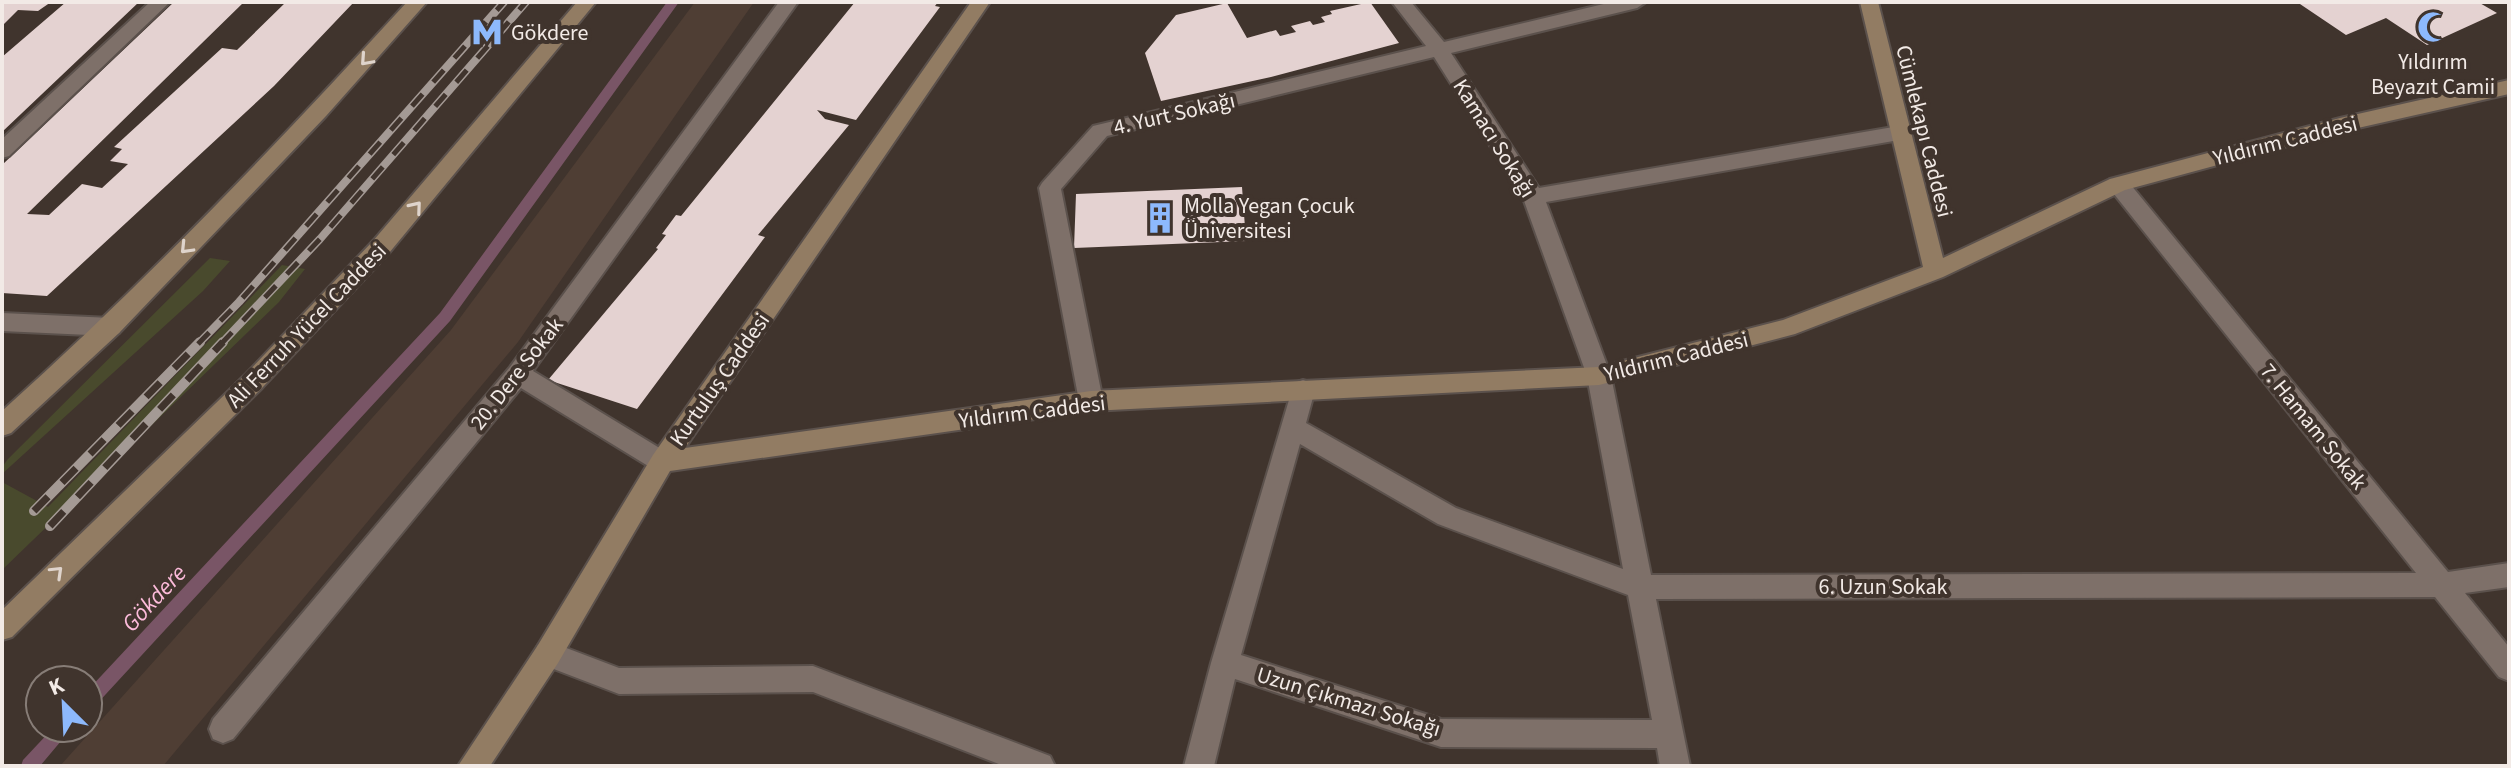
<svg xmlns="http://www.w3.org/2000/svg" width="2511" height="768" font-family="'Source Sans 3',sans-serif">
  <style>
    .built { fill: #4f3e34 }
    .green { fill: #494a2d }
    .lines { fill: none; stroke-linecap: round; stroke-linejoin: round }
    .stream { fill: #795566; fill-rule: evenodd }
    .building { fill: #e4d2d1 }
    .street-casing { stroke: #5b514c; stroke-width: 4 }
    .secondary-casing { stroke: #5b514c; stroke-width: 4 }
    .street { fill: #7e7069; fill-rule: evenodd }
    .secondary { fill: #927c63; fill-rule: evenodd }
    .rail-far1-casing { stroke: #a49a95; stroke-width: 8 }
    .rail-casing { stroke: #a49a95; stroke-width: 10 }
    .rail-far1 { stroke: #40342d; stroke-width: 5; stroke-dasharray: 16; stroke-linecap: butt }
    .rail { stroke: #40342d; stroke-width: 7; stroke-dasharray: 20; stroke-linecap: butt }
    .oneway { stroke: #dfd4cc }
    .labels { text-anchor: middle; stroke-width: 8; stroke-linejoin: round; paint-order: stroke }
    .poi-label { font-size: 22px; fill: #f2eae6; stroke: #40342d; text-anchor: start }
    .street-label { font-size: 22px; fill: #f2eae6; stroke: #40342d }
    .water-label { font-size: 24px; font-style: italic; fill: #fcbbda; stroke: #40342d }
  </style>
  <rect width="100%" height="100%" fill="#40342d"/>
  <!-- built -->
  <path class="built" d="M695 2H754L518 342 163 766H60L451 330Z"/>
  <!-- green -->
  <path class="green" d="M210 258 230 261 203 291 2 474V467L8 459Z
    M282 265 305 269 279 302 2 570V482L48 507Z"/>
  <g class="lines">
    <!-- stream -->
    <path class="stream" d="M667 2H679L450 321 94 707 88 710V690L440 313Z
      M53 728H72L40 766H21L23 760Z"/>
  </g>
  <!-- building -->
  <path class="building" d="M2 2H51L38 11 18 10 2 26Z
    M66 2H139L2 132V57Z
    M174 2H244L27 214 49 215 82 184 102 188 128 164 110 161 122 149 114 147 222 48 237 50 286 2H354L274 86 47 296 2 293V165Z
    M855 2H938L935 6 940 7 856 120 817 110 825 119 849 125 758 235 765 237 637 409 548 380 658 249 656 248 666 235 662 234 676 215 681 216Z
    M1370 2 1399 43 1271 77 1161 101 1145 53 1176 15 1227 3 1247 38 1276 30 1280 36 1296 32 1291 26 1310 21 1313 25 1325 22 1321 17 1332 14 1330 11Z
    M2297 2H2478L2497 13 2427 45 2386 18 2346 35Z
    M1242 187 1246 241 1074 248 1076 194Z"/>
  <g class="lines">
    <defs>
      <path id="street" d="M150 2H170L9 156 2 158V139Z
        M779 2H798L533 371 671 455 675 462 671 469 662 472 653 469 521 388 233 739 223 743 213 739 209 729 213 719 510 367Z
        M1392 2H1411L1444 42 1612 2H1646L1637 8 1451 53 1539 188 1899 126 1906 128 1909 133 1906 138 1899 140 1546 202 1611 376 1651 575 2416 573 2110 189 2107 184 2110 179H2126L2448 572 2509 563V587L2465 593 2509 647V681L2499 677 2435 597 1656 599 1690 766H1660L1657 748 1441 747 1235 679 1214 766H1184L1211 663 1294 383 1303 380 1312 383 1315 390 1306 423 1456 508 1623 569 1587 376 1523 198 1434 57 1107 136 1061 189 1103 401 1100 408 1091 411 1082 408 1079 401 1039 188 1042 183 1093 126 1426 46ZM1300 444 1438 524 1628 595 1652 720 1441 719 1241 655Z
        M2 313 111 318 119 321 123 327 119 333 111 336 2 331Z
        M548 641 619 668 813 666 1050 756 1055 766H1004L813 692 619 694 538 663 534 654 538 645Z"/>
      <path id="secondary" d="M407 2H427L326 116 119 333 11 433 2 436V411C145 283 277 144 407 2Z
        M577 2H596L389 253 262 388 12 637 2 640V610L246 374 373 241Z
        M971 2H990L685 448 1091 391 1599 367 1783 320 1923 267 1860 2H1878L1943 258 2110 179 2340 118 2509 80V94L2340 132 2125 190 1943 277 1795 334 1599 385 1091 411 670 471 558 663 490 766H458L538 645 653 455Z"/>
    </defs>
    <!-- street casing -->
    <use href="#street" class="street-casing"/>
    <!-- secondary casing -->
    <use href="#secondary" class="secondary-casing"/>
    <!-- street -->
    <use href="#street" class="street"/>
    <!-- secondary -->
    <use href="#secondary" class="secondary"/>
    <defs>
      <path id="rail-far1" d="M198 344 239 302 504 2
        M221 344 320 239 526 2"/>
      <path id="rail" d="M34 511 200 342
        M50 526 223 342"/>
    </defs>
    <!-- rail-far1 casing -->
    <use href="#rail-far1" class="rail-far1-casing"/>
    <!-- rail casing -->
    <use href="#rail" class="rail-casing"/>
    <!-- rail-far1 -->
    <use href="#rail-far1" class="rail-far1"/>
    <!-- rail -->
    <use href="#rail" class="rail"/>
  </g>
  <!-- one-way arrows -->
  <defs><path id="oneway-chevron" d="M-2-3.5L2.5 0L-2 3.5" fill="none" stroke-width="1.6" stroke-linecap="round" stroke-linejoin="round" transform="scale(2)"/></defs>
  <g class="oneway">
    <use href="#oneway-chevron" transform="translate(366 60) rotate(132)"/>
    <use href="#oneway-chevron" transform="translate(416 207) rotate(-50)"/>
    <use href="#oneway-chevron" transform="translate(186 248) rotate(134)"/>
    <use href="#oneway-chevron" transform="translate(57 572) rotate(-44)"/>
  </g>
  <!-- icons -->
  <defs>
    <symbol id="mosque-bare" viewBox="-9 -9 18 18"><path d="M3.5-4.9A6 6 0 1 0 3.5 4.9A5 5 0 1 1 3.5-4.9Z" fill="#8db9fc" stroke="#40342d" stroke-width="2.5" paint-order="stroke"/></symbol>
    <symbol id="metro-bare" viewBox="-9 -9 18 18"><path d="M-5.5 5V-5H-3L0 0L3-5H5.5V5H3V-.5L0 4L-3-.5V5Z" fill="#8db9fc" stroke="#40342d" stroke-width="2.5" paint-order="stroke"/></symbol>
    <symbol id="building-bare" viewBox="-9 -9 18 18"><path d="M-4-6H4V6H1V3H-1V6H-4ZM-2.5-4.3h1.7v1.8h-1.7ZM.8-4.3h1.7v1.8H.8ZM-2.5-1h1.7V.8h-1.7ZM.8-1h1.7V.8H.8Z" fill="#8db9fc" stroke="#40342d" stroke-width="2.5" paint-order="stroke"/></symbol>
  </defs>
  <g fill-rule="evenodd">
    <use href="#mosque-bare" x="2411" y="5" width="44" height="44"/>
    <use href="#metro-bare" x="465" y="10" width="44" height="44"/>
    <use href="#building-bare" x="1138" y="196" width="44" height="44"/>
  </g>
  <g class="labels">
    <!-- poi labels -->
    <g class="poi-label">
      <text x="511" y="40">Gökdere</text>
      <text x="2433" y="69" text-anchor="middle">Yıldırım<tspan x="2433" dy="25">Beyazıt Camii</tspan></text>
      <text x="1184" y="213">Molla Yegan Çocuk<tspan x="1184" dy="25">Üniversitesi</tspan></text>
    </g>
    <!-- street labels -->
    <g class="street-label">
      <text transform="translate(1174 113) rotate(-13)" y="8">4. Yurt Sokağı</text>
      <text transform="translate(1925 131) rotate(76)" y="8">Cümlekapı Caddesi</text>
      <text transform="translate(1495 138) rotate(58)" y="8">Kamacı Sokağı</text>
      <text transform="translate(2285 140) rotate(-14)" y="8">Yıldırım Caddesi</text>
      <text transform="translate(306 325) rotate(-46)" y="8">Ali Ferruh Yücel Caddesi</text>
      <text transform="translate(1676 356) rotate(-14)" y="8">Yıldırım Caddesi</text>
      <text transform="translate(516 373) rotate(-52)" y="8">20. Dere Sokak</text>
      <text transform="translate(719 379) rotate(-55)" y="8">Kurtuluş Caddesi</text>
      <text transform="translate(1032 411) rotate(-7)" y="8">Yıldırım Caddesi</text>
      <text transform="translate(2314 426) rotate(51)" y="8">7. Hamam Sokak</text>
      <text x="1883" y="594">6. Uzun Sokak</text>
      <text transform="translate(1349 701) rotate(17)" y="8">Uzun Çıkmazı Sokağı</text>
    </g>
    <!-- water labels -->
    <g class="water-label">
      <text transform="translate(154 598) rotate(-47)" y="8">Gökdere</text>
    </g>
  </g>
  <!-- border -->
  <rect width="2511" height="768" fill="none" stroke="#f2eae6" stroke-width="8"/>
  <!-- north arrow -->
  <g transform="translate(64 704) rotate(336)"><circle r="38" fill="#40342d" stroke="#877d77" stroke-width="2"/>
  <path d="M0-6L14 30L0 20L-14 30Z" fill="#8db9fc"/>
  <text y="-12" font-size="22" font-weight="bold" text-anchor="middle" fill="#f2eae6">K</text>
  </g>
</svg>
